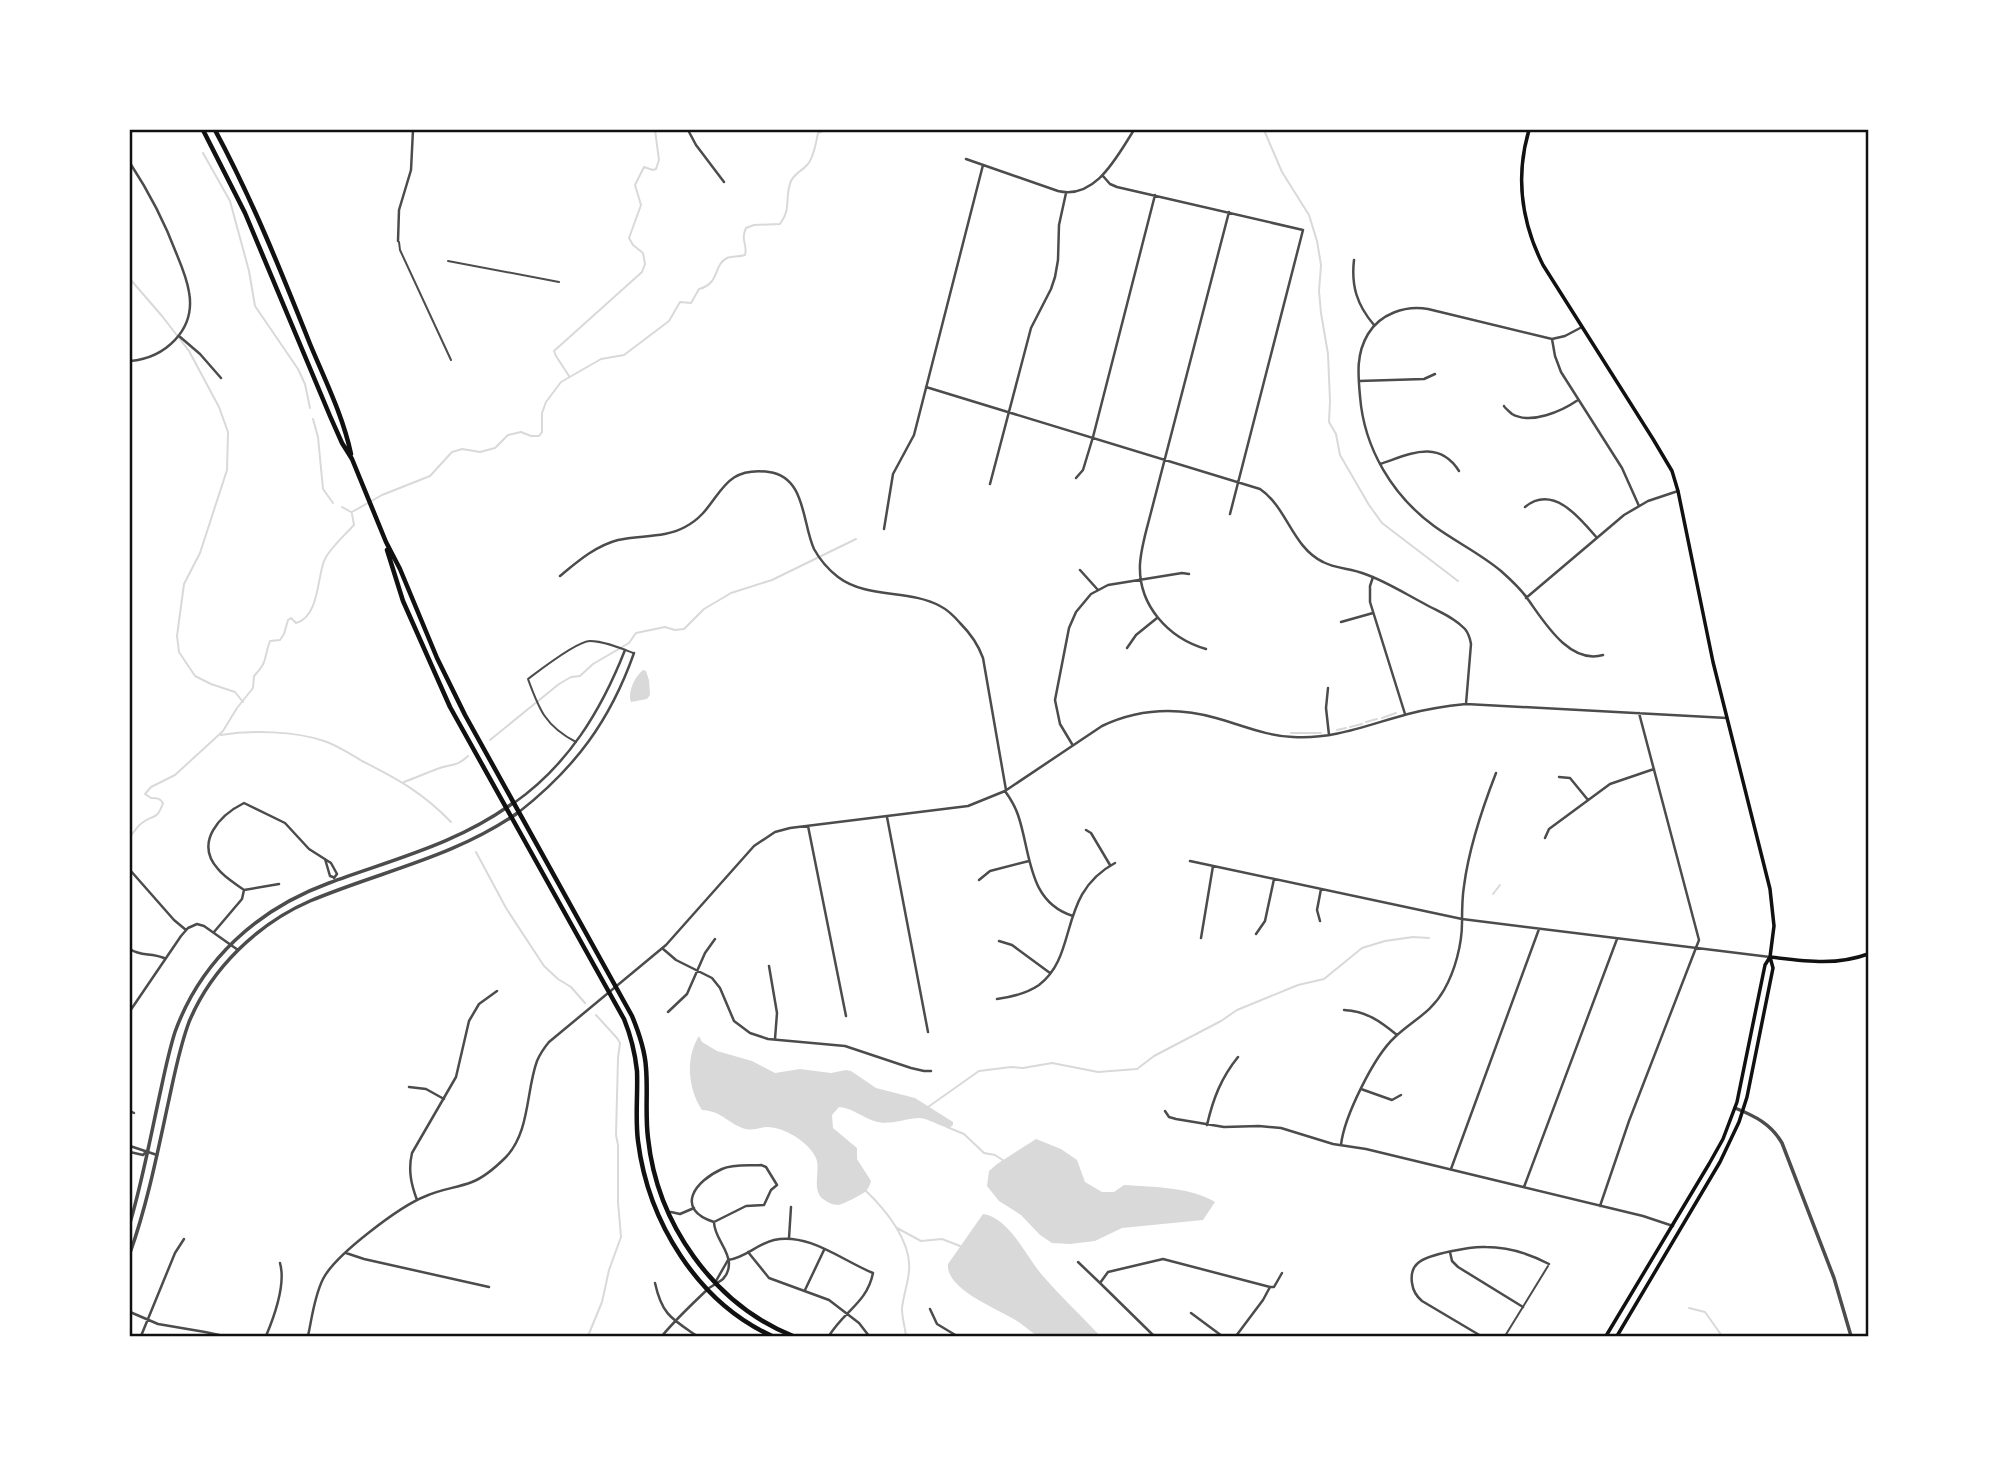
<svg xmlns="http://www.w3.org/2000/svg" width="1998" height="1466" font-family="'Playfair Display',serif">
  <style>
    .water { fill: #d9d9d9 }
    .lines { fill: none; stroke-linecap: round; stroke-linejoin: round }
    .stream { stroke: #d9d9d9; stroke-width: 2 }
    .service { stroke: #4c4c4c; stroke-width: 2 }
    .minor { stroke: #4c4c4c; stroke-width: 2.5 }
    .tertiary { stroke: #4c4c4c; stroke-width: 3.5 }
    .secondary { stroke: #111; stroke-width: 3.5 }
    .primary { stroke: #111; stroke-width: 4.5 }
    .neatline { fill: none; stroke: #111; stroke-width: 2.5 }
  </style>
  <rect width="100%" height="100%" fill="#fff"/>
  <!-- water -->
  <path class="water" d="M643 670 646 671 649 680 650 695 647 699 631 702C627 693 635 676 643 670Z
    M699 1036 702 1042 717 1051 752 1061 775 1073 800 1069 831 1073 846 1070 851 1071 876 1088 915 1098 953 1122V1125L949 1128C938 1126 929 1118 918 1118 903 1119 888 1126 874 1121 862 1117 852 1108 839 1107L832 1115 833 1128 857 1148V1159L871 1181C870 1184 869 1188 866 1191 863 1194 842 1205 838 1205 833 1205 827 1202 823 1199 811 1189 821 1170 816 1158 809 1142 784 1127 767 1127 760 1127 753 1131 746 1129 729 1125 723 1111 702 1110 688 1089 685 1058 699 1036Z
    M1036 1139 1061 1149 1077 1160 1085 1182 1102 1192H1114L1124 1185C1154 1187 1190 1187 1215 1202L1203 1220 1122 1228 1095 1241 1070 1244 1052 1243 1040 1235 1021 1215 999 1201 987 1186 989 1171 997 1164Z
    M983 1214C1009 1217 1027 1258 1043 1276 1061 1297 1082 1316 1100 1336 1089 1337 1048 1339 1040 1336 1032 1334 1024 1325 1017 1321 998 1309 945 1289 948 1264Z"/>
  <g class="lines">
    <!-- stream -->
    <path class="stream" d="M1264 130 1282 172 1309 215 1317 241 1321 265 1319 291 1321 313 1328 354 1330 401 1329 422 1336 434 1340 455 1369 505 1382 523 1458 581
      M203 153 230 201 249 271 255 306 298 369 305 384 310 408
      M130 279 162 316 189 351 219 407 228 432 227 470 200 553 184 584 177 636 179 652 195 676 211 684 235 692 243 702
      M569 376 556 356 554 351 642 272 645 264 643 253 633 245 629 238 641 205 635 185 644 167 653 170 656 169 659 160 655 130
      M313 419 318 437 323 489 333 503
      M342 507 351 512
      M352 512 382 495 430 476 452 452 462 449 480 452 495 448 508 435 521 432 531 436H539L542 432V413L546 402 561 382 601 359 624 355 669 321 680 302 691 303 699 289C720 284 713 265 727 258 732 256 739 257 745 255 748 244 740 241 746 228L754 225 780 224C792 208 784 198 791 181 795 173 802 171 807 165 814 158 816 142 818 133L825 130
      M1382 718 1396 713
      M1366 722 1377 719
      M1350 727 1362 724
      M1337 730 1346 728
      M1291 733H1321
      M221 735C251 730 295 731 324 741 337 745 350 754 362 761 398 779 423 793 451 822
      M490 740 559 684 571 677 580 676 593 664 629 643 636 633 665 627 675 630 684 629 704 609 731 593 772 580 856 539
      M404 782C415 778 426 773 437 769 450 764 457 767 468 756
      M130 836C134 833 137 826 142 823 153 814 157 821 163 803 160 798 157 798 151 798L145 794 151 787 175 775 223 731 237 708 253 688 254 676C269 660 263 659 270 641L280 640 284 634 288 620 291 618 296 623C320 617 317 574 325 559 331 547 345 535 354 525L352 514
      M476 852 506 908 544 966 558 979 571 987 585 1003
      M1493 894 1500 885
      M928 1107 979 1071 1011 1067 1023 1068 1052 1063 1098 1072 1137 1069 1154 1056 1221 1021 1237 1010 1298 985 1324 979 1362 948 1385 941 1413 937 1429 938
      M947 1127 964 1134 984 1153 995 1155 1004 1161
      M866 1191C886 1210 912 1242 909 1271 908 1284 903 1296 902 1309 902 1318 905 1327 906 1336
      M897 1228 921 1241 942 1239 960 1246
      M1689 1308 1705 1312 1722 1336
      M588 1336 602 1302 609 1270 621 1237 618 1202V1145L616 1135 618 1058 620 1043 617 1038 596 1015"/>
    <!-- service -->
    <path class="service" d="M399 242 400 250 451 360
      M448 261 559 282
      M576 742C545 726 539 709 528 679 540 670 577 641 590 641 604 641 620 648 633 653
      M1505 1336 1548 1266"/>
    <!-- minor -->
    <path class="minor" d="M688 130 696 145 724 182
      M966 159 1058 191C1096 200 1117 156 1134 130
      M130 163C149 192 165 223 177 255 182 267 187 279 189 292 196 330 165 358 130 361
      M1103 176 1110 184 1117 187 1303 230 1230 514
      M398 241 399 210 411 170 413 130
      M1354 260C1351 286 1357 305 1374 325
      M1582 327 1565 336 1552 339 1428 309C1405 305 1380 314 1368 334 1356 354 1358 374 1360 396 1364 449 1393 496 1434 526 1456 542 1481 554 1501 571 1510 579 1520 588 1527 598 1543 620 1569 665 1603 655
      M179 336 200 354 221 378
      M1552 339 1555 356 1561 372 1622 468 1639 506
      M1359 381 1424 379 1435 374
      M926 387 1260 489C1287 507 1292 547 1323 562 1336 569 1351 568 1365 574 1385 581 1404 593 1423 603 1437 611 1454 617 1465 629 1469 634 1470 638 1471 644L1466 704
      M1504 406C1504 407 1512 414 1512 414 1531 425 1562 411 1578 400
      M1380 464C1408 455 1438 438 1459 471
      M1076 478 1083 470 1093 437 1155 195
      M990 484 1031 328 1051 289 1055 277 1058 260 1059 225 1066 193
      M1525 507C1553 484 1580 518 1597 538
      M884 529 893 474 914 435 983 165
      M1080 570 1098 590
      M560 576C577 562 595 546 618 540 640 535 665 538 685 527 722 508 716 465 769 472 806 477 802 523 814 549 820 560 829 570 838 577 867 599 909 589 940 606 948 610 954 616 960 623 970 633 978 644 983 658L1006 790
      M1373 577 1370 586V602L1405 714
      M1526 598 1624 515 1648 501 1678 491
      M1341 622 1373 613
      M1127 648 1136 635 1157 618
      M1206 649C1168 638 1138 605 1140 564 1141 549 1145 535 1149 520L1229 212
      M1328 688 1326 708 1329 735
      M1072 744 1060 724 1055 700 1069 628 1076 612 1091 594 1108 585 1182 573 1189 574
      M1559 777 1570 778 1588 800
      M1005 791C1010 798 1015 806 1018 815 1031 852 1027 902 1073 916
      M514 803C568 765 601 711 625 650
      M519 812C575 768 610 721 634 653
      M887 817 928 1032
      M808 826 846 1016
      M1086 830 1091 833 1110 865
      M1545 838 1549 829 1610 784 1654 769
      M325 859 330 876 333 877
      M1190 861 1462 919 1770 957
      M130 870 174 920 186 930
      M979 880 990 871 1029 861
      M279 884 244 890C236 884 224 877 218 869 194 842 220 815 244 803L285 823 309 849 331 863 337 874 334 878
      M1320 921 1317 910 1321 889
      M214 932 242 899 244 890
      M1256 934 1265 921 1274 879
      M1201 938 1213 866
      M999 941 1012 945 1050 973
      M662 948 676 960 712 978 720 988 734 1021 750 1033 768 1039 845 1046 911 1068 924 1071H931
      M130 949C141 957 151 952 164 958
      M769 966 777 1013 775 1039
      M997 999C1012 997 1026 994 1039 985 1079 955 1057 894 1115 863
      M1344 1010C1366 1011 1380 1021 1397 1035
      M130 1011 181 936 188 928 197 924 204 926 238 950
      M668 1012 687 994 705 953 715 939
      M409 1087 426 1089 444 1099
      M1361 1089 1392 1100 1401 1095
      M130 1111 134 1113
      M1165 1111 1169 1117 1176 1119 1224 1127 1259 1126 1281 1128 1333 1144 1366 1149 1519 1186 1643 1216 1673 1226
      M1207 1125C1213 1099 1221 1078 1238 1057
      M1341 1145C1344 1117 1374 1056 1395 1037 1413 1020 1431 1013 1444 990 1455 971 1462 944 1462 923 1462 911 1462 898 1464 886 1469 847 1482 809 1496 773
      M130 1146 157 1155
      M130 1152 143 1155 146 1152
      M761 1165 766 1167 777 1185 771 1190 764 1205 746 1206 714 1222C674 1209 695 1181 722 1169 733 1164 749 1166 761 1165Z
      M1451 1169 1539 929
      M1524 1187 1617 939
      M417 1200C411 1184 408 1170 412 1153L456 1077 469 1021 479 1004 497 991
      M1600 1206 1629 1121 1699 940 1639 713
      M671 1212 680 1214 694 1208
      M789 1238 791 1207
      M748 1252 769 1278 829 1300 859 1323 869 1336
      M1450 1252 1452 1261 1458 1267 1523 1307
      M346 1253 364 1259 489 1287
      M728 1260C745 1258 757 1244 774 1240 808 1232 843 1261 873 1273 867 1303 844 1311 829 1336
      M1078 1262 1100 1283
      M716 1281 728 1260
      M655 1283C662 1315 672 1319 697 1336
      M1270 1287H1274L1282 1273
      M805 1290 824 1250
      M930 1309 937 1324 957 1336
      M130 1312 158 1324 205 1332 224 1336
      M1191 1313 1222 1336
      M141 1336 175 1253 184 1239
      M266 1336C274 1317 286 1284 280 1263
      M308 1336C312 1318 314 1297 323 1279 335 1255 400 1206 426 1196 441 1189 457 1188 472 1182 485 1177 497 1166 506 1157 530 1132 526 1091 537 1061 540 1054 544 1048 549 1042L666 945 754 846 775 832 790 828 968 806 1005 791 1102 726C1138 709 1177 707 1216 718 1242 725 1266 736 1293 737 1333 740 1370 724 1408 714 1427 709 1446 706 1466 704L1727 718
      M662 1336C676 1319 693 1303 709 1288 714 1285 719 1282 723 1279 727 1275 729 1269 729 1263 728 1248 714 1237 714 1222
      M1154 1336 1100 1283 1108 1272 1163 1259 1270 1287 1263 1300 1236 1336
      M1481 1336 1422 1301C1416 1296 1413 1291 1412 1283 1411 1276 1412 1268 1418 1263 1428 1254 1473 1246 1486 1247 1509 1247 1530 1254 1549 1264"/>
    <!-- tertiary -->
    <path class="tertiary" d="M1735 1108C1755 1116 1771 1124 1782 1143L1834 1278 1851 1336
      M130 1223C143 1179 151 1134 161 1089 165 1070 169 1051 175 1032 201 960 258 909 329 883 394 859 457 844 513 803
      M130 1253C147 1205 157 1155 168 1104 174 1077 179 1049 189 1022 211 969 257 924 310 901 381 871 453 858 519 812"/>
    <!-- secondary -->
    <path class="secondary" d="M1529 130C1515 177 1521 221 1543 265L1653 439 1672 471 1678 491 1713 662 1770 889 1774 926 1770 957 1765 965 1737 1102 1723 1139 1709 1164 1606 1336
      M1770 957C1804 961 1836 966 1868 954
      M1617 1336 1720 1162 1739 1122 1747 1097 1773 968 1770 957"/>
    <!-- primary -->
    <path class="primary" d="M203 130 245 213 330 416 342 443 352 459 386 542 400 569 437 658 465 715 632 1016C639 1033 645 1050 646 1068 648 1091 645 1114 648 1138 657 1223 713 1304 793 1336
      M215 130C252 199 281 271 310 344 325 380 343 416 351 454
      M387 550 403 601 450 707 624 1019C631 1036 635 1053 637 1071 638 1094 635 1118 638 1141 648 1221 697 1302 772 1336"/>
  </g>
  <!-- border -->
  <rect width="1998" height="1466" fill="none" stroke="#ffffff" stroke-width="262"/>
  <rect x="131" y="131" width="1736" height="1204" class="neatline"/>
</svg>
